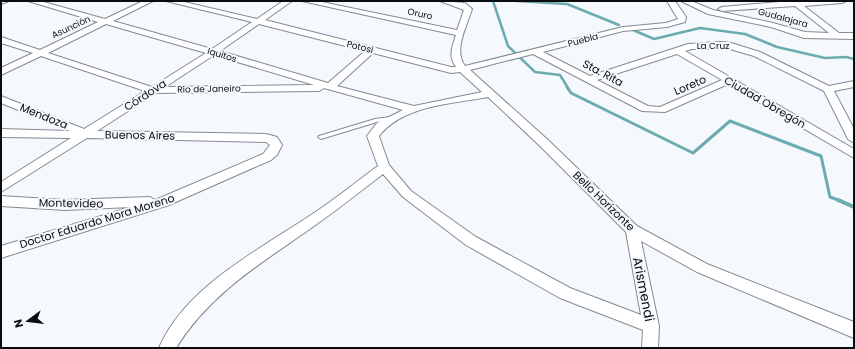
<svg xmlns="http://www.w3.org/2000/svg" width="855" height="349" font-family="Poppins,sans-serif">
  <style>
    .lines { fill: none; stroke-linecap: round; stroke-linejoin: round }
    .stream-far2 { stroke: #6cacb0; stroke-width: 2.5 }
    .stream-far1 { stroke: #6cacb0; stroke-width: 3 }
    .stream { stroke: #6cacb0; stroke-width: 4 }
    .service-casing { stroke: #828a93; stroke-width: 2 }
    .minor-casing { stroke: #828a93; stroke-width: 2 }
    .service { fill: #fff; fill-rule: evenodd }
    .minor { fill: #fff; fill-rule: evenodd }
    .labels { text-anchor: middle; stroke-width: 4; stroke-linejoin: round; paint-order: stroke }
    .far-street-label { font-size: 9px; fill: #0a0d10; stroke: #f5f9fd }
    .street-label { font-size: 11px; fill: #0a0d10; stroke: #f5f9fd }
    .near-street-label { font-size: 13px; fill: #0a0d10; stroke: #f5f9fd }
  </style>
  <rect width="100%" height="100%" fill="#f5f9fd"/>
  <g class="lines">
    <!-- stream-far2 -->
    <path class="stream-far2" d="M493 1 508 46 535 72 560 75 568 88
      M516 1 567 4 619 25
      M633 30 654 39 700 28 745 34 777 47 825 58 846 57 854 59"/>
    <!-- stream-far1 -->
    <path class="stream-far1" d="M567 87 571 93 693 153 730 121 821 156 830 197 841 201"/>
    <!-- stream -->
    <path class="stream" d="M838 200 854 207"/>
    <defs>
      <path id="service" d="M390 117 393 119 392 120 377 122 321 139 318 137 319 136 375 119Z"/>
      <path id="minor" d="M1 1H9L1 4Z
        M28 1H40L105 19 143 1H153L113 21 212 49 252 22 166 1H180L257 19 283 1H292L265 20 451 67H456C448 56 452 47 456 35L302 1H317L457 30 464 10 440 1 465 3 472 9C467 26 453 50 465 66L623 27 666 23 678 19 667 1H675L686 17 685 22 667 27 623 31 543 52 590 76 688 44 721 42 731 43 760 52 829 86 854 81V87L834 91 854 129V143L848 139 824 91 754 56 730 49H692L685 51 854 149V158L728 84 665 112 642 111 533 54 470 70 548 140 637 226 707 264 854 322V338L697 272 641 241 659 326 658 348H642L643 330 560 298 466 245 403 197 383 174C358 193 333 213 307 231 258 265 208 296 176 348H159C185 287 259 250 311 215 334 200 356 182 378 166L367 136 377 123 403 110 324 88 319 91 156 93 97 131 266 134 277 137 282 145 277 155 271 160 169 205 1 258V246L131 207 65 210 1 206V196L65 200 150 197 155 200 263 154 270 145 266 142 87 138 1 192V182L71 138 1 137V129L70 131 1 103V96L84 129 145 91 41 56 1 75V68L33 53 1 43V37L40 50 98 22ZM106 24 206 53 152 87 48 53ZM259 24 365 51 328 83 220 51ZM373 53 451 73 460 72 482 92 414 106 337 86ZM677 54 722 80 660 107 648 106 597 80ZM214 55 314 85 165 87ZM488 97 540 146 626 232 641 315 570 288 476 237 411 191 389 165 379 136C403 105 452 104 488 97Z
        M681 1H691L713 10 773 23 805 32 829 33 795 6 722 11 718 9 722 7 791 1H846L842 3 804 6 839 33H854V39L804 38 771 27 708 14Z"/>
    </defs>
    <!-- service casing -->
    <use href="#service" class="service-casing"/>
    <!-- minor casing -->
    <use href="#minor" class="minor-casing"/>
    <!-- service -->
    <use href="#service" class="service"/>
    <!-- minor -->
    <use href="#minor" class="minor"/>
  </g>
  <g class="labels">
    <!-- far-street labels -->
    <g class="far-street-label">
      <text transform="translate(420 14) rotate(12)" y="3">Oruro</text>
      <text transform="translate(783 18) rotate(15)" y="3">Gudalajara</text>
      <text transform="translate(71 27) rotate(-25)" y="3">Asunción</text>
      <text transform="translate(583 40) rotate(-15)" y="3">Puebla</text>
      <text x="713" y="49">La Cruz</text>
      <text transform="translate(360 47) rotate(14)" y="3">Potosí</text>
      <text transform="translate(222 55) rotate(17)" y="3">Iquitos</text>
      <text transform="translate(209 89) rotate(-1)" y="3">Río de Janeiro</text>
    </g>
    <!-- street labels -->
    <g class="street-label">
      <text transform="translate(603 73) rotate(28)" y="4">Sta. Rita</text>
      <text transform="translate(690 85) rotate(-23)" y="4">Loreto</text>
      <text transform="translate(145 95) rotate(-33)" y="4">Córdova</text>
      <text transform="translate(765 102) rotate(30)" y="4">Ciudad Obregón</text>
      <text transform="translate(44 116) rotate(22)" y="4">Mendoza</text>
      <text transform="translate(140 135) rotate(1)" y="4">Buenos Aires</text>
      <text transform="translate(604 201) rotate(44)" y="4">Bello Horizonte</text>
      <text transform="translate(71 203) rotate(1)" y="4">Montevideo</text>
      <text transform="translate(97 221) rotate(-17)" y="4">Doctor Eduardo Mora Moreno</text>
    </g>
    <!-- near-street labels -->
    <g class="near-street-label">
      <text transform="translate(644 289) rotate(79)" y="5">Arismendi</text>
    </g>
  </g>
  <!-- border -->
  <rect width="855" height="349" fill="none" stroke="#0a0d10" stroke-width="4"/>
  <!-- north arrow -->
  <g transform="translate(28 321) rotate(255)" stroke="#f5f9fd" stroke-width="3" paint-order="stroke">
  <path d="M0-3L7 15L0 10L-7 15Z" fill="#0a0d10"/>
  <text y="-6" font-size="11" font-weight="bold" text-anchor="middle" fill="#0a0d10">N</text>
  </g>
</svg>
